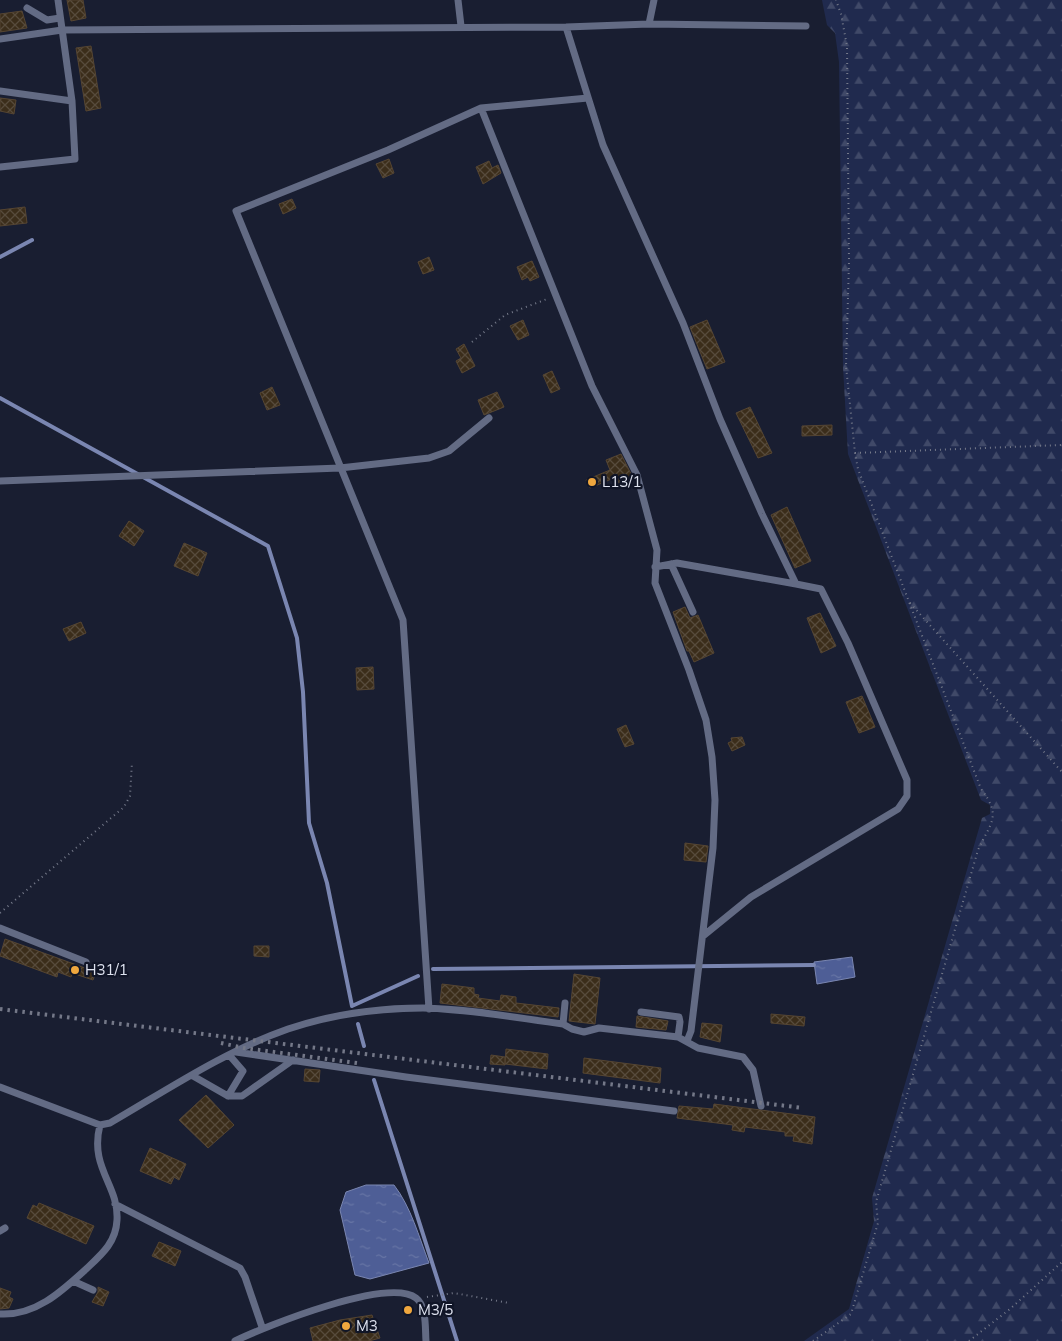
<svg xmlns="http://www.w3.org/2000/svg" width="1062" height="1341" font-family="Mulish,sans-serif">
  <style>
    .forest { fill: url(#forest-firs) }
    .water { fill: url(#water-ripples); stroke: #7a86b1 }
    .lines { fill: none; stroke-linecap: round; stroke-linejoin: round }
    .stream { stroke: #7a86b1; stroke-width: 4 }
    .building { fill: url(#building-cross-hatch); stroke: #554532 }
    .path { stroke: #757a8a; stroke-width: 2; stroke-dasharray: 1 4; stroke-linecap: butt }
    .service { stroke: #636b84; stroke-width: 7 }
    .rail { stroke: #747888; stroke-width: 4; stroke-dasharray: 2.5 5; stroke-linecap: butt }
    .poi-dot { fill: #efa73e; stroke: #101527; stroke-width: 2 }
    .labels { text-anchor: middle; stroke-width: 4.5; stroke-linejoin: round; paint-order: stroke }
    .poi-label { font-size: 15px; fill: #dfe3f0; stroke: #101527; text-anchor: start }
  </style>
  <defs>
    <pattern id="forest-firs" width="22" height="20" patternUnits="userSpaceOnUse" patternTransform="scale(1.25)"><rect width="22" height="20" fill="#202a4e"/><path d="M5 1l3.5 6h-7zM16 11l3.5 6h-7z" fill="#404968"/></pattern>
    <pattern id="water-ripples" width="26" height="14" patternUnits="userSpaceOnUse" patternTransform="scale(1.25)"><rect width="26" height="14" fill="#4e5e96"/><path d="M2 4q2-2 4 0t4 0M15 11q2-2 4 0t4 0" fill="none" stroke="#6775a5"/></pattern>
    <pattern id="building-cross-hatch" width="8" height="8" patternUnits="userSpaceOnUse" patternTransform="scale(1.25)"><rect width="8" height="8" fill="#3b2d1a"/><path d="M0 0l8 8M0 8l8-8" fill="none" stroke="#574b3c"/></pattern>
  </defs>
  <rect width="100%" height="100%" fill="#191e31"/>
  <!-- forest -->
  <path class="forest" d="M822 0H1062V1341H804L849 1309 874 1221 872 1198 982 818 990 814V805L981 800 848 454 843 367 839 62 835 33 827 25Z"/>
  <!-- water -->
  <path class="water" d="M852 957 855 977 817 984 814 962Z
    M366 1185H394C411 1207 419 1237 429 1263L370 1279 355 1275 340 1210 346 1192Z"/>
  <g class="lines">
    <!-- stream -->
    <path class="stream" d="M0 257 32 240
      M0 398 268 546 297 638 303 692 309 823 327 883 352 1006 418 976
      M433 969 814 965
      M358 1024 364 1046
      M374 1080 457 1341"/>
  </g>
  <!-- building -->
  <path class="building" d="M67 0H83L86 18 71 21Z
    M22 11 27 28 0 32V14Z
    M91 46 101 108 86 111 76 48Z
    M0 98 16 100 14 114 0 111Z
    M389 159 394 173 383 178 376 164Z
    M489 161 492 168 498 165 501 173 483 184 476 167Z
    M292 199 296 208 283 214 279 204Z
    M25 207 27 223 0 226V210Z
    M429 257 434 270 423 274 418 262Z
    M532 261 539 277 530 281 528 277 522 280 517 267Z
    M523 320 529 335 518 340 510 326Z
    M707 320 725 362 707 369 690 327Z
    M464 344 475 366 462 373 456 361 461 358 456 349Z
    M552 371 560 389 551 393 543 375Z
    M272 387 280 405 267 410 260 393Z
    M497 392 504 407 484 415 478 400Z
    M750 407 772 453 758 458 736 413Z
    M832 425V435L802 436V426Z
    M621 454 632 476 616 484 614 478 590 488 586 480 610 470 606 460Z
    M787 507 811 561 795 568 771 515Z
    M129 521 144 531 134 546 119 536Z
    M184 543 207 553 198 576 174 566Z
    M685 607 690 618 698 615 714 653 694 662 689 651H687L673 612Z
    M820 613 836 646 821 653 807 618Z
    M81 622 86 633 69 641 63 629Z
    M373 667 374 689 357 690 356 668Z
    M862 696 875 727 859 733 846 702Z
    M626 725 634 744 625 747 617 729Z
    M742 737 745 745 732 751 728 743 732 741 731 738Z
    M685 843 708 846 706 862 684 860Z
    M5 939 96 972 93 980 72 973 71 977 58 972 57 977 0 956Z
    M254 946H269V957L254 956Z
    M574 974 600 978 595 1024 569 1021Z
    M442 984 474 988V994L479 995 478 998 500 1001 501 995 516 997V1003L559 1008 558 1017 440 1003Z
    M771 1014 805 1017 804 1026 771 1023Z
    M637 1016 668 1021 666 1030 636 1027Z
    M702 1023 722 1025 720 1042 700 1037Z
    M506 1049 548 1054 547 1069 505 1064Z
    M491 1055 505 1057V1065L490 1064Z
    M584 1058 661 1068 660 1083 583 1073Z
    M305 1069 320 1070 319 1082 304 1081Z
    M206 1095 234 1125 208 1148 179 1120Z
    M714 1104 815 1117 812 1144 793 1141 794 1136H785V1132L745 1127 744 1132 732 1130 733 1125 677 1118 679 1106 713 1109Z
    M150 1148 186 1164 179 1180 174 1177 171 1184 140 1171Z
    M39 1203 94 1226 86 1244 27 1218 33 1205 37 1207Z
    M159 1242 181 1251 175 1266 152 1256Z
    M98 1287 109 1292 103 1306 92 1302 98 1292Z
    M0 1288 11 1292 9 1297 13 1299 9 1308 0 1309Z
    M372 1315 380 1338 369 1341H313L310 1328 340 1320Z"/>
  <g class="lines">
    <!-- path -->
    <path class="path" d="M472 342 505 315 547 299
      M855 453 1062 445
      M910 603 1062 772
      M0 913 124 807 130 796 132 762
      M427 1297 454 1293 509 1303
      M813 1341 851 1314 878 1223 876 1202 978 850C991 822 1002 816 981 789L858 469 855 453 846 366 849 262 847 46 841 14 836 0
      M969 1341 1010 1309 1062 1262"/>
    <!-- service -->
    <path class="service" d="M458 0 461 26
      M27 8 47 20 60 18
      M649 24 654 0
      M566 27 603 145 683 323 720 419 762 514 796 584 821 589 848 643 907 780V796L898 809 751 897 703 936
      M0 39 62 30 566 27 649 24 806 26
      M0 91 72 101
      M481 108 592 386 637 475 657 550 655 583 689 670 706 720 712 757 715 800 713 848 691 1031 687 1041
      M0 167 75 159 72 101 58 0
      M0 481 340 468 429 458 449 451 489 418
      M671 564 693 612
      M655 567 677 563 796 584
      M0 928 86 962
      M429 1009 403 620 236 211 388 150 481 108 588 98
      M641 1012 679 1017 680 1022 678 1037
      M563 1024 565 1003
      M236 1052 406 1077 674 1111
      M193 1076 228 1096 243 1071 230 1056
      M0 1087 100 1125C89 1168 119 1185 117 1220 116 1243 101 1255 85 1270 61 1292 35 1316 0 1314
      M228 1096H242L293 1060
      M100 1125 110 1123C167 1090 225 1051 288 1029 330 1015 378 1008 423 1008 469 1009 517 1018 563 1024L572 1029 584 1032 599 1028 678 1037 698 1048 743 1057 753 1070 761 1106
      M115 1204 240 1268 245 1277 262 1327
      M0 1231 5 1228
      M73 1281 93 1290
      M235 1341C266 1326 388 1277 416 1298 427 1306 425 1329 426 1341"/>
    <!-- rail -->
    <path class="rail" d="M0 1009 803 1108
      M221 1043 244 1048 357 1063"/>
  </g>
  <!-- markers -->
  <g class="poi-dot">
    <circle cx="592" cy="482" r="5"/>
    <circle cx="75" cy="970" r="5"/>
    <circle cx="408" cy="1310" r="5"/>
    <circle cx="346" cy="1326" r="5"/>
  </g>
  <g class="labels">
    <!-- poi labels -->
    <g class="poi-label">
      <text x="602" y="487">L13/1</text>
      <text x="85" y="975">H31/1</text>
      <text x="418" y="1315">M3/5</text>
      <text x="356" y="1331">M3</text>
    </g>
  </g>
</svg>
